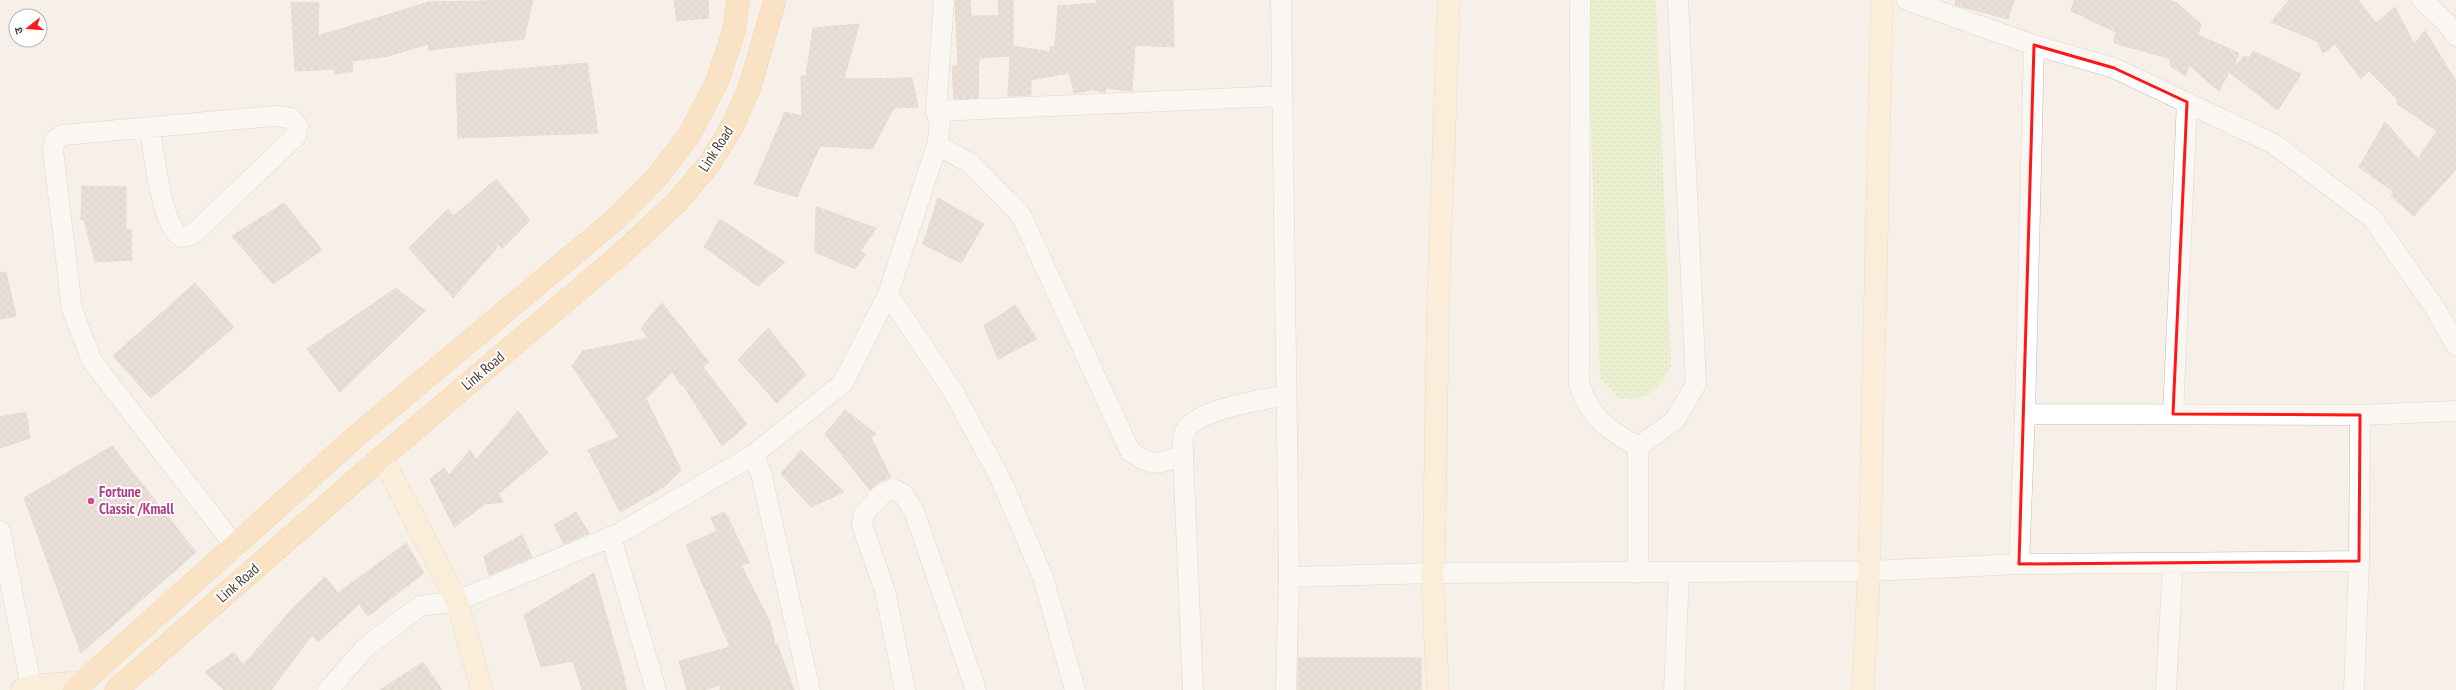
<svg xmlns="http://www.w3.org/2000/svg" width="2456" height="690" font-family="'PT Sans Narrow','Noto Sans Devanagari',sans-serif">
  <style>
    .green { fill: url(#green-dots) }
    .building { fill: url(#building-cross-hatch); stroke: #d4c1b0 }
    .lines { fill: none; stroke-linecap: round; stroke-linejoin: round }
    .street-casing { stroke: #c5b9ad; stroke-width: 21 }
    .secondary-casing { stroke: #dcc097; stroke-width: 23 }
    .primary-casing { stroke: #eeae5f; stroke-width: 23 }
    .street { stroke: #fff; stroke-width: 20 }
    .secondary { stroke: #ffeaca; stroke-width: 22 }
    .primary { stroke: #ffd399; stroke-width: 22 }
    .marked { fill: none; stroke: #ff1817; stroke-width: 3; stroke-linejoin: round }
    .hotel-dot { fill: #d1479c; stroke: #fff; stroke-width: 1.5 }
    .labels { text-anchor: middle; stroke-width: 4; stroke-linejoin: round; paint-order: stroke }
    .street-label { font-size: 15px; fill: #4a4036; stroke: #fff }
    .hotel-label { font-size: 15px; font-weight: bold; fill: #b23c85; stroke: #fff; text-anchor: start }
  </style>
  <defs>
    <pattern id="green-dots" width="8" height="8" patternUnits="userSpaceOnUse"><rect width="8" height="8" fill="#daedaf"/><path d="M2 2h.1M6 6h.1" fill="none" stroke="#bdcc97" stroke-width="1.8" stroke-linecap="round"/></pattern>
    <pattern id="building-cross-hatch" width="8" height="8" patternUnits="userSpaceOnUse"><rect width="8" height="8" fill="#dbcdc0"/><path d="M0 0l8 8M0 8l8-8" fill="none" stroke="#bdb1a6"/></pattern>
  </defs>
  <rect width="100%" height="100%" fill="#f6f0e9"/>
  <!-- green -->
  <path class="green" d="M1586 0H1656L1671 366C1658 391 1648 401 1619 398L1600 378Z"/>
  <!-- building -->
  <path class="building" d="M533 0 524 39 428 50 429 44 388 56 352 61 353 71 335 74V69L295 71 291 2 319 3 318 36 429 2Z
    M674 0H708L709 18 677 21Z
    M955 0H970L971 16H999L998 0H1013V46L1050 52V47H1055L1058 6 1097 3V0H1173L1174 47 1135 45 1132 91 1106 88 1105 92 1093 90 1074 93 1069 73 1031 80V95L1008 96 1010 56 979 58 978 98 954 99 952 66H958Z
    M1956 0H2014L2008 19 1955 5Z
    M2074 0H2169L2177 3 2201 24 2198 35 2239 53 2233 69 2244 56 2249 58 2253 51 2301 74 2278 110 2229 72 2219 91 2189 65 2186 76 2170 66 2171 59 2114 43 2116 32 2071 11Z
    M2289 0H2358L2376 23 2395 7 2414 44 2425 31 2456 81V169L2414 216 2391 196 2394 192 2359 167 2385 122 2418 159 2437 131 2396 103 2398 100 2369 71 2361 79 2335 44 2323 53 2317 41 2271 22Z
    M859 24 844 79 912 78 918 107 894 108 872 149 820 146 797 197 754 184 785 112 802 116 801 76H806L813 28Z
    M587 63 598 133 458 138 456 74Z
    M496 179 530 220 502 249 499 245 453 298 409 248 448 209 454 216Z
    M82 186 126 187V230L131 229 132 260 95 262 84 219 81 220Z
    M938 198 984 224 961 263 923 244Z
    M284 203 322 250 273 284 232 236Z
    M816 207 876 228 860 252 866 254 855 269 815 252Z
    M720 219 785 262 758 286 704 247Z
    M6 272 16 316 0 319V273Z
    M195 283 234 327 151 398 113 356Z
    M396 288 425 311 340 392 307 349Z
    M662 303 709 362 703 367 747 424 722 446 683 385 682 386 672 372 646 399 681 470 664 487 620 512 588 450 619 437 572 366 583 351 648 338 641 328Z
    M1015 305 1037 339 998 359 984 326Z
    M768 328 806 375 777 403 738 360Z
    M845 410 876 434 871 438 891 477 878 482 870 490 825 434Z
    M518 411 548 453 498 494 503 502 485 504 454 527 430 479 444 468 449 475 470 450 476 460Z
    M26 412 30 438 0 448V417Z
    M112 446 196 552 81 653 24 498Z
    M801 450 844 492 811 507 781 474Z
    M576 512 589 533 564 544 554 525Z
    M725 512 750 563 741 565 770 622 775 644H777L794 690H720V685L703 690H687L679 661 730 647 686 545 717 531 711 518Z
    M522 535 532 557 489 575 484 556Z
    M406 543 424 573 368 616 359 604 318 642 312 635 271 690H224L205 672 234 652 243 665 294 607 325 577 338 593Z
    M594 573 622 670 627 690H582L573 661 541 667 524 615Z
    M1298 658H1421V690H1298Z
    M423 662 442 690H380Z"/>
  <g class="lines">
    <defs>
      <path id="street" d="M1281 0 1289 577 1286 690
        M1580 0 1579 384C1591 419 1607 429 1638 447
        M1907 0 2034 45 2114 68 2274 144 2372 218 2435 308 2456 345
        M2422 0 2447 23 2456 36
        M936 111 1282 96
        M150 129C154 153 161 225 181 237L192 235 296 136 298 126 291 118 274 116 63 135 55 140 53 150 72 309 92 361 235 546
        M937 145 970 163 1021 215 1130 451C1151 468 1158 464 1183 455 1183 448 1182 436 1185 431 1199 408 1260 401 1285 395
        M888 294 953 391 1000 478 1043 577 1075 690
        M2173 414 2187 102
        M2360 415 2456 411
        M753 455 761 473 810 690
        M1183 455 1193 690
        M0 531 31 686
        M611 537 656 690
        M2019 564 2025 414 2034 45
        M1638 573V447L1675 420 1696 384 1678 0
        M1289 577 1432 573 1869 571 2019 564 2359 561 2360 415 2025 414
        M328 690 366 647 420 606 457 601 620 533 753 455 843 383 888 294 937 145 940 125 936 111 944 0
        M905 690 885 591 862 525 864 513 883 493 893 489 903 494 914 511 976 690
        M1674 690 1679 573
        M2166 690 2173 563
        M2354 690 2359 561"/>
      <path id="secondary" d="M382 457 457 601 482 690
        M22 690 31 686 84 682
        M1438 690 1432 573 1434 558 1438 303 1449 0
        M1863 690 1869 571 1882 0"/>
      <path id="primary" d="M74 690 361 432 617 218 658 176 688 137 717 82 734 31 738 0
        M116 690 382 457 621 254 676 203 710 163 734 123 750 86 775 0"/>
    </defs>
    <!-- street casing -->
    <use href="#street" class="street-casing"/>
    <!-- secondary casing -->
    <use href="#secondary" class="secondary-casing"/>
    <!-- primary casing -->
    <use href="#primary" class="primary-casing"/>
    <!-- street -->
    <use href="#street" class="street"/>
    <!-- secondary -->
    <use href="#secondary" class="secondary"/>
    <!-- primary -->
    <use href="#primary" class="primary"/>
  </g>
  <!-- marked area -->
  <path d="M0 0H2456V690H0ZM2034 45 2114 68 2187 102 2173 414 2360 415 2359 561 2019 564Z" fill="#f6f0e9" fill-opacity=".55" fill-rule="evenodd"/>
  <path class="marked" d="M2034 45 2114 68 2187 102 2173 414 2360 415 2359 561 2019 564Z"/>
  <!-- markers -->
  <circle class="hotel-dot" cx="91" cy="501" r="4"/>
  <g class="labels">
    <!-- street labels -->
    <g class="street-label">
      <text transform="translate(716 149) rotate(-57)" y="5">Link Road</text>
      <text transform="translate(483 371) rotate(-40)" y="5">Link Road</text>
      <text transform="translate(238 583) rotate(-41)" y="5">Link Road</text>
    </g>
    <!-- hotel labels -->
    <g class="hotel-label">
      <text x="99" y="497">Fortune<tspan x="99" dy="17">Classic /Kmall</tspan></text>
    </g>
  </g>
  <!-- north arrow -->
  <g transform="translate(28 28) rotate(253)"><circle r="19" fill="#ffffff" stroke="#b7b3af"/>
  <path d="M0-3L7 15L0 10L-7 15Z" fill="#ff1817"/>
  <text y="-6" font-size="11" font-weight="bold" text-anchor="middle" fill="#4a4036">उ</text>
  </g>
</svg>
